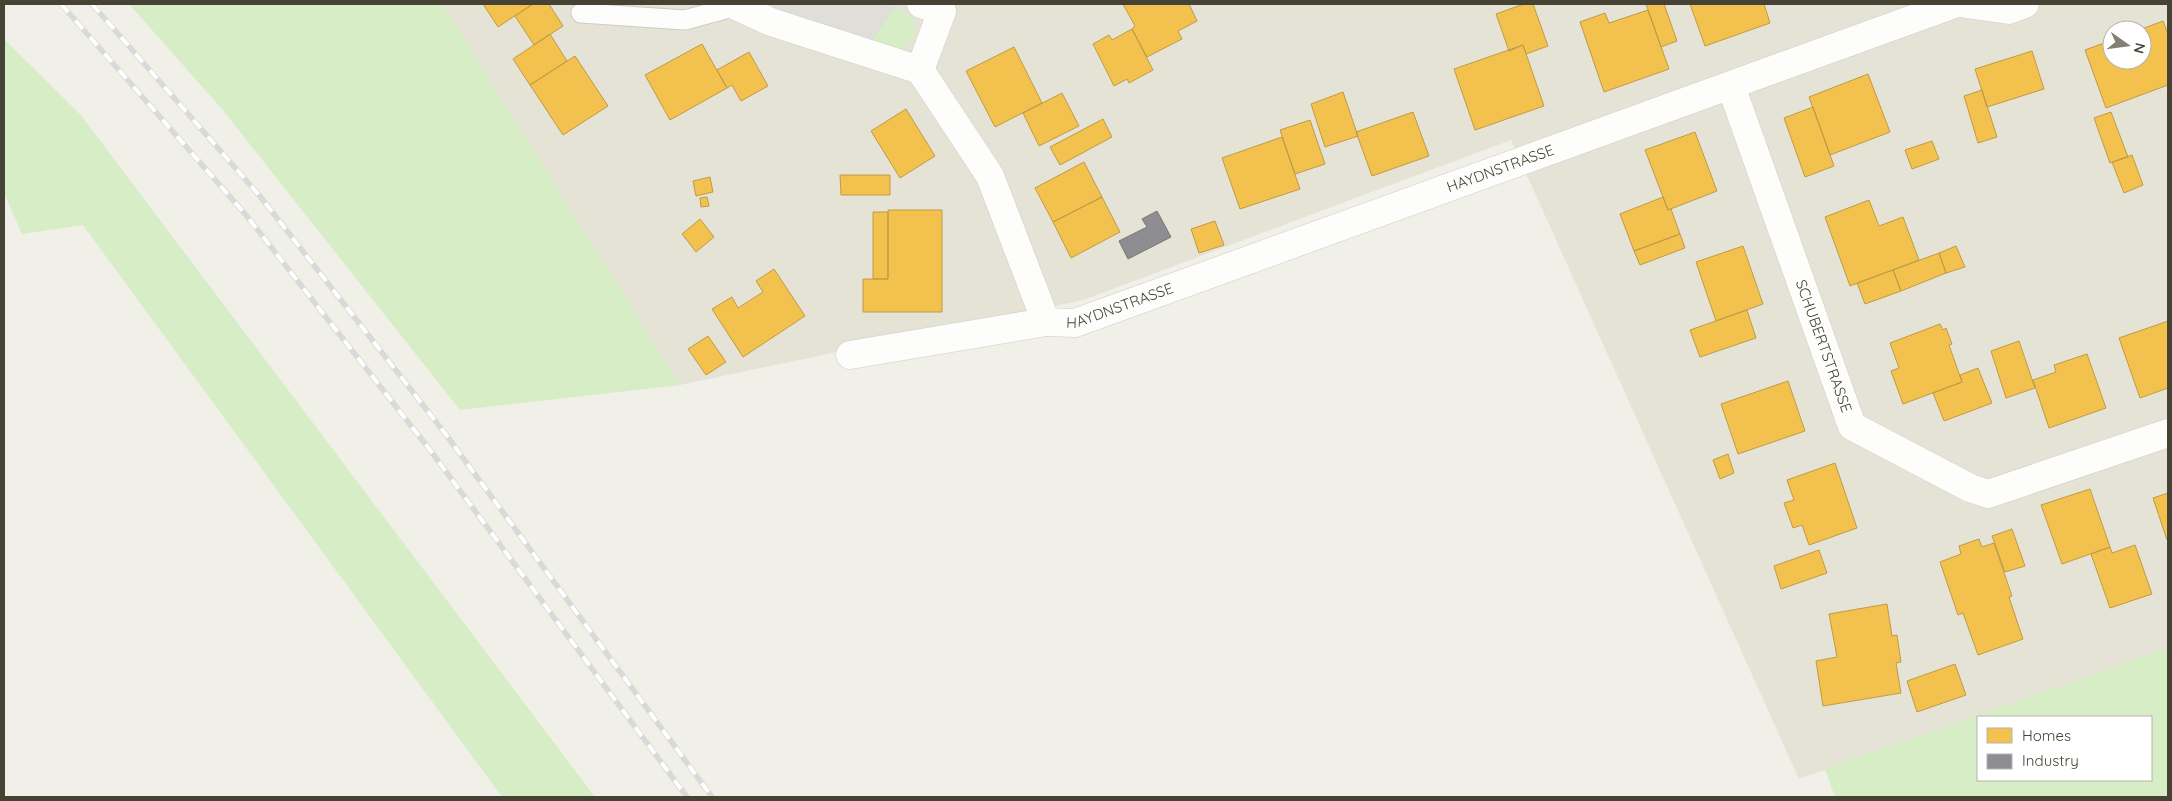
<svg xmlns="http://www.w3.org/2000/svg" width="2172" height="801" font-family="Quicksand,sans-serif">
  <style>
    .residential { fill: #e5e3d5; fill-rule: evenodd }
    .green { fill: #d7edc5; fill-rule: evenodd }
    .parking { fill: #dfded8 }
    .homes { fill: #f2c14e; stroke: #bf9b46 }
    .industry { fill: #8d8d92; stroke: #787776 }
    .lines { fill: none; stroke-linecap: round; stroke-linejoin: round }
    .service-casing { stroke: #cecdc5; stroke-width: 21 }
    .minor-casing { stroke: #cecdc5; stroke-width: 29 }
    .service { stroke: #fdfdfc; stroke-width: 19 }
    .minor { stroke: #fdfdfc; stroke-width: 28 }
    .rail-casing { stroke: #d9d9d8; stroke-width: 5.5 }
    .rail { stroke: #fff; stroke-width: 4; stroke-dasharray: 11; stroke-linecap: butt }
    .labels { text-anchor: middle; stroke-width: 5; stroke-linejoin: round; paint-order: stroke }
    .street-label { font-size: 15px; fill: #474334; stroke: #fff }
  </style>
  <rect width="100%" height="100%" fill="#f0efe8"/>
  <!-- residential -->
  <path class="residential" d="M442 4H2168V648L1799 779 1511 140 1083 300 680 385ZM2112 30H2142V60H2112Z"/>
  <!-- green -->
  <path class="green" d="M129 4H442L680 385 460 410 222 109Z
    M895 8C899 10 905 11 909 14 922 26 916 47 898 48 889 49 879 45 871 42Z
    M4 39 80 114 595 797H502L83 225 22 234 4 193Z
    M2168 648V797H1835L1825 769ZM2151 717V780H1978V717Z"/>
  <!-- parking -->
  <path class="parking" d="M775 4H881L895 8 871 42 768 10Z"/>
  <!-- homes -->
  <path class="homes" d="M483 4H533L498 27Z
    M533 4H549L563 26 534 45 515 16Z
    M1123 4H1189L1197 21 1178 31 1182 39 1147 57 1132 29 1135 26Z
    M1524 4H1533L1548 46 1526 54 1523 45 1509 51 1496 14Z
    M1646 4H1664L1677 41 1661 47Z
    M1690 4H1764L1770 23 1705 46Z
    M1648 10 1669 69 1604 92 1580 22 1605 13 1609 23Z
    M2163 21 2168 34V85L2106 108 2085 50 2112 40V60H2142V30H2139Z
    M1132 29 1153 70 1129 83 1127 79 1114 86 1093 44 1109 35 1112 40Z
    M550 34 567 61 530 85 513 59Z
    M702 44 727 88 670 120 645 75Z
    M1523 45 1544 106 1475 130 1454 69Z
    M1014 47 1042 103 995 127 966 71Z
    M2032 51 2044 89 1987 107 1975 69Z
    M749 52 768 86 741 101 732 85 727 88 717 70Z
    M575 56 608 106 563 135 530 85Z
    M1868 74 1890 132 1830 155 1809 97Z
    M1982 90 1997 137 1978 143 1964 96Z
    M1343 92 1358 136 1325 147 1311 104Z
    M1062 93 1079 126 1039 146 1023 113Z
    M1813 107 1834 166 1805 177 1784 118Z
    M906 109 935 156 900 178 871 131Z
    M1413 112 1429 156 1372 176 1356 132Z
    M2111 112 2128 157 2110 163 2094 118Z
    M1103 119 1112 137 1060 165 1050 147Z
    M1310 120 1325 164 1295 174 1280 130Z
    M1695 132 1717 191 1668 210 1645 150Z
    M1282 137 1300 189 1240 209 1222 158Z
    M1932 141 1939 159 1912 169 1905 150Z
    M2132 155 2143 185 2124 193 2112 162Z
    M1084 162 1102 197 1053 222 1035 188Z
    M840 175H890V195H841Z
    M710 177 713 192 696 196 693 181Z
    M707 197 709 206 701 207 700 198Z
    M1102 197 1120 232 1071 258 1053 222Z
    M1663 197 1668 210 1671 209 1680 234 1634 251 1620 214Z
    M1869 200 1879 226 1903 217 1919 260 1850 286 1825 217Z
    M888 210H942V312H863V279H888Z
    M873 212H888V279H873Z
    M700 219 714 237 696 252 682 234Z
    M1215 221 1224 245 1199 253 1191 229Z
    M1680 234 1685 248 1640 265 1634 251Z
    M1743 246 1763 304 1716 321 1696 262Z
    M1956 246 1965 267 1946 273 1939 253Z
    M1939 253 1946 273 1901 291 1893 270Z
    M774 269 805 316 743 357 712 309 732 297 738 308 763 292 756 281Z
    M1893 270 1901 291 1865 304 1857 283Z
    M1747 310 1756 338 1700 357 1690 330Z
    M2168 321V388L2140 398 2119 338Z
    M1940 324 1943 330 1946 328 1952 344 1949 345 1962 382 1903 404 1891 371 1899 368 1890 343Z
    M708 336 726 362 706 375 688 349Z
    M2019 341 2035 388 2006 398 1991 351Z
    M2087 354 2106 408 2049 428 2033 380 2056 372 2054 365Z
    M1978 368 1992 403 1944 421 1933 393 1962 382 1960 375Z
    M1788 381 1805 431 1738 454 1721 404Z
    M1728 454 1734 473 1720 479 1713 460Z
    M1835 463 1857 528 1809 545 1802 525 1793 528 1784 503 1794 500 1787 480Z
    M2090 489 2110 547 2062 564 2041 505Z
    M2168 493V539L2167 540 2153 498Z
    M2012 529 2025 566 2005 572 1992 536Z
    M1979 539 1982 547 1994 543 2012 596 2009 597 2023 639 1978 655 1963 613 1958 615 1940 562 1961 554 1959 546Z
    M2135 545 2152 594 2110 608 2091 554 2110 547 2112 553Z
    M1819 550 1827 573 1781 589 1774 566Z
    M1887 604 1892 636 1897 635 1901 662 1896 663 1901 693 1823 706 1816 661 1837 657 1829 614Z
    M1955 664 1966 695 1917 712 1907 681Z"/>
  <!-- industry -->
  <path class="industry" d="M1157 211 1171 237 1128 259 1119 241 1147 227 1142 219Z"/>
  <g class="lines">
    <defs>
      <path id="service" d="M581 13 685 20 736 6"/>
      <g id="minor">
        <path d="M737 4 736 6 771 22 920 70"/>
        <path id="s1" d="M921 4 942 11 920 70 990 176 1046 322 1075 323 1954 4"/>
        <path d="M1966 4 2009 10 2025 4"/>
        <path id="s2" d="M1731 86 1852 426 1970 488 1988 494 2168 433"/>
        <path d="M850 355 1046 322"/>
      </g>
    </defs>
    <!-- service casing -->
    <use href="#service" class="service-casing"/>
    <!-- minor casing -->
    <use href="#minor" class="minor-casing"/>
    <!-- service -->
    <use href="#service" class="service"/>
    <!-- minor -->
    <use href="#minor" class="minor"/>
    <defs>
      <path id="rail" d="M61 4 246 215 430 450 687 797
        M92 4 259 195 444 432 712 797"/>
    </defs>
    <!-- rail casing -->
    <use href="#rail" class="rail-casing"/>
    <!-- rail -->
    <use href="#rail" class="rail"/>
  </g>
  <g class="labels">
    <!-- street labels -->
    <g class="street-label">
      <text dy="5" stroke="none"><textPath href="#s1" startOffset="850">HAYDNSTRASSE</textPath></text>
      <text dy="5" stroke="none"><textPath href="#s1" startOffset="445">HAYDNSTRASSE</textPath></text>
      <text dy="5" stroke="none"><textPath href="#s2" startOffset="276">SCHUBERTSTRASSE</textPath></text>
    </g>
  </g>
  <!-- border -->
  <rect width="2172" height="801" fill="none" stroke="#474334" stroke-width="10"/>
  <!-- legend -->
  <rect x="1977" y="716" width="175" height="65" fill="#ffffff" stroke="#b5b4ae"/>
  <rect x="1987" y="728" width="25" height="15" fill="#f2c14e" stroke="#b5b4ae"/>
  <text x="2022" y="741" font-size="15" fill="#474334">Homes</text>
  <rect x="1987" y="754" width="25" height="15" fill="#8d8d92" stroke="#b5b4ae"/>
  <text x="2022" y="766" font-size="15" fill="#474334">Industry</text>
  <!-- north arrow -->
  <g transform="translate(2127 45) rotate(104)"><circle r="24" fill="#ffffff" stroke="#b5b4ae"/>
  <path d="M0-4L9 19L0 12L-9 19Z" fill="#827f73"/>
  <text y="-8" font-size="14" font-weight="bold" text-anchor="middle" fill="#474334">N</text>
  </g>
</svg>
